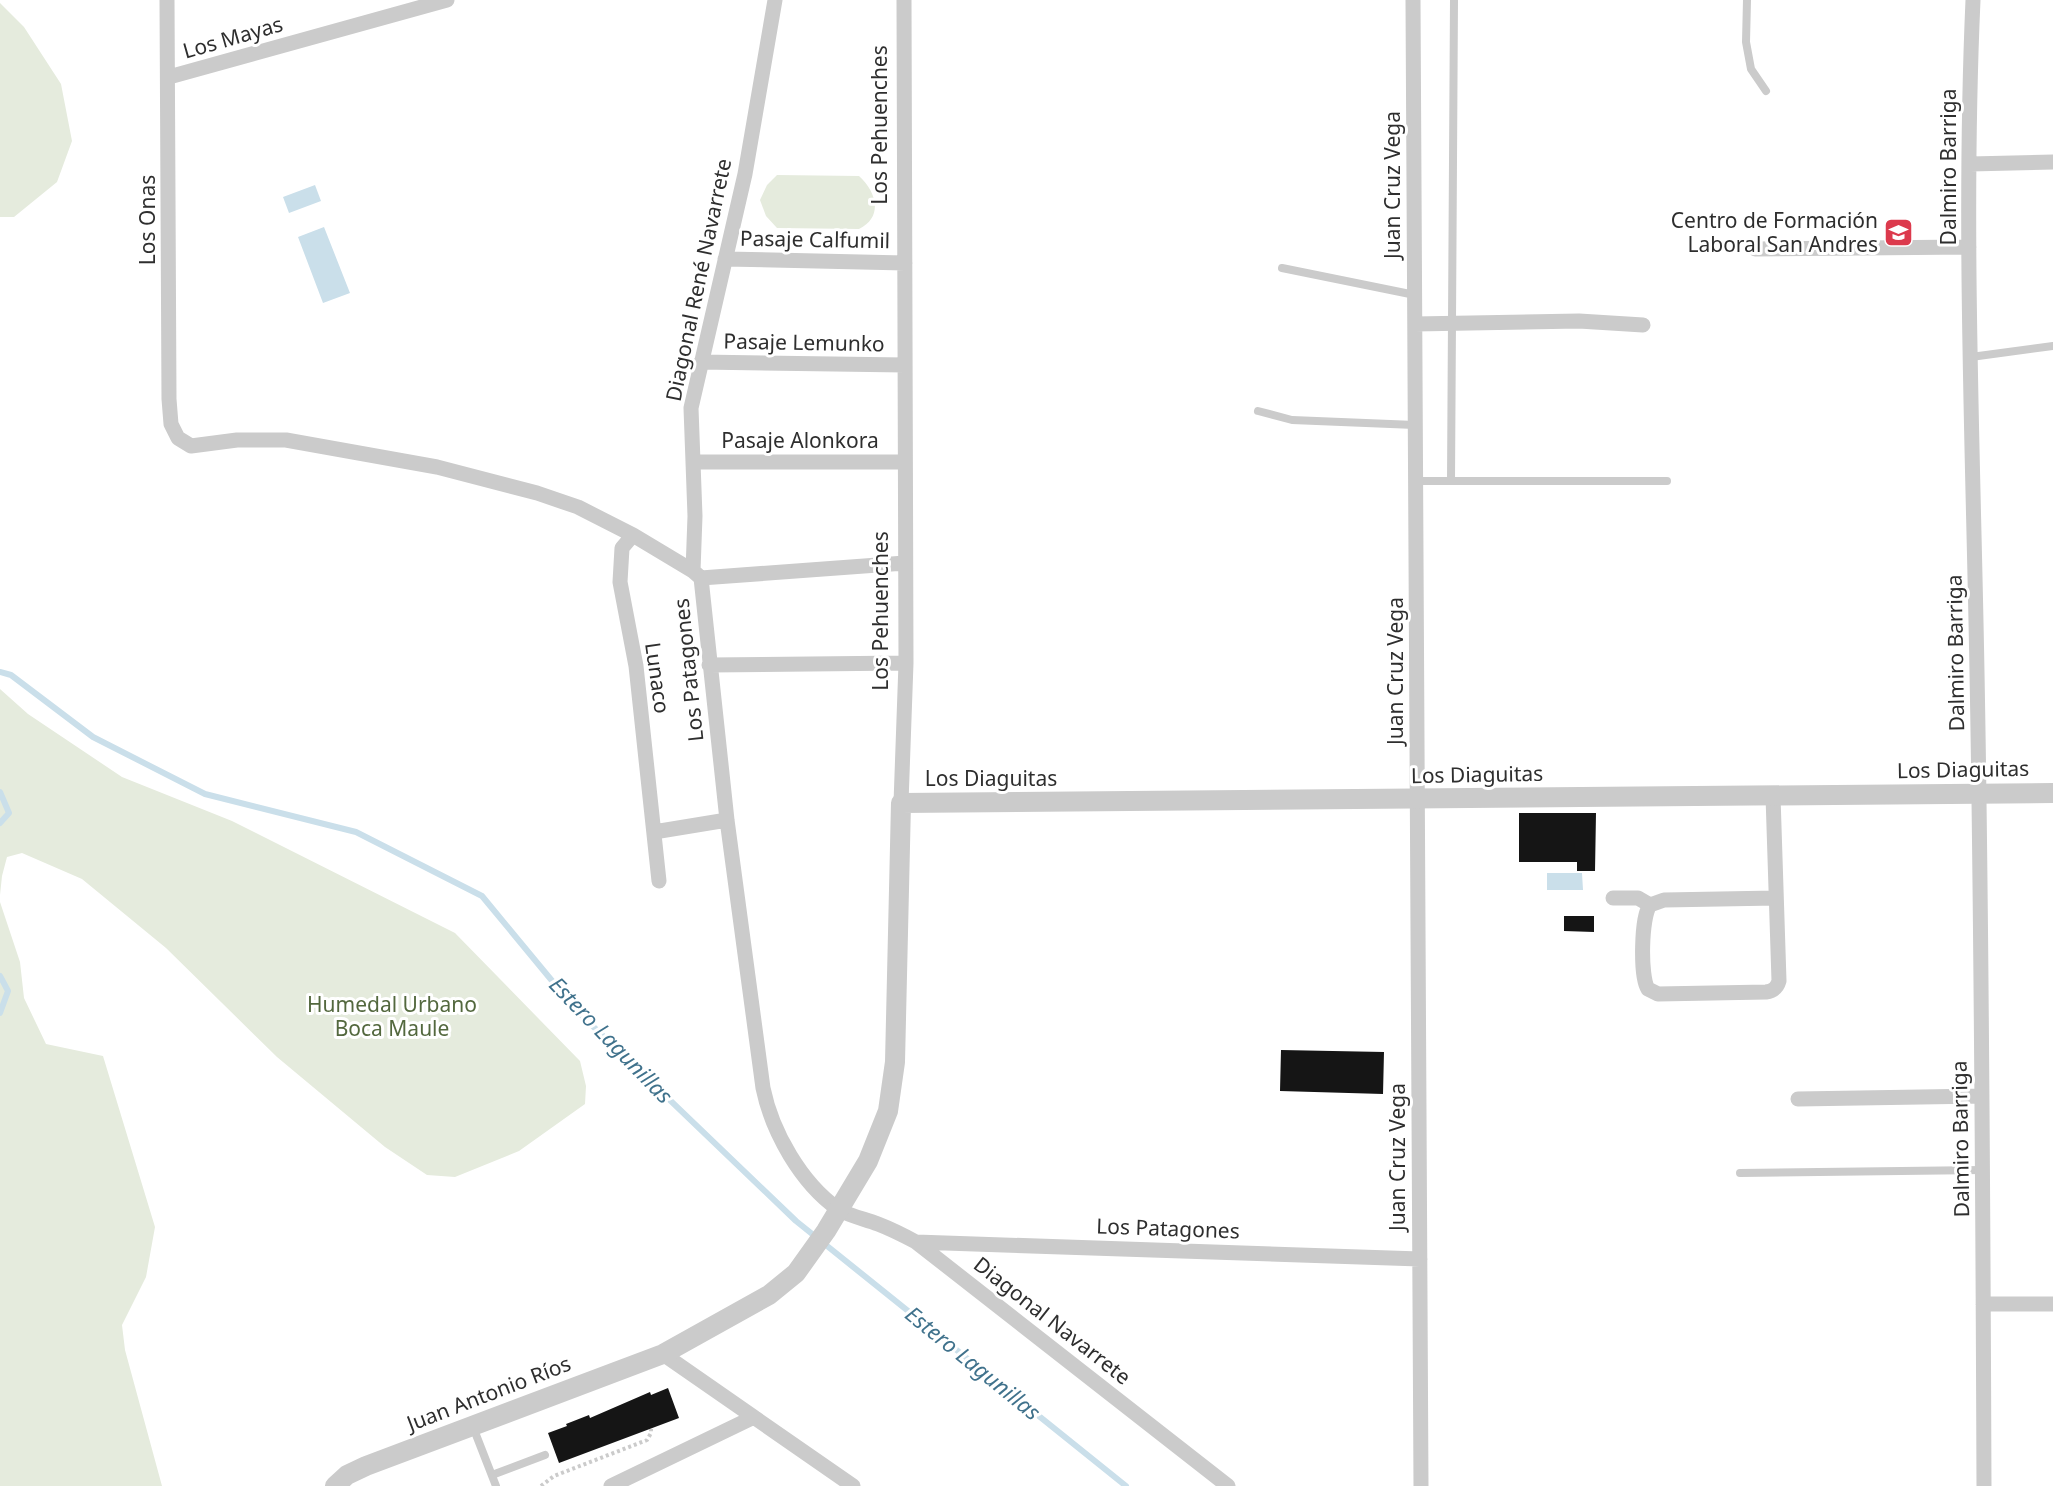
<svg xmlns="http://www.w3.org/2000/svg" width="2053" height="1486" font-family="'Noto Sans',sans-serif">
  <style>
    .green { fill: #e5ebdd }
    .water { fill: #cadfea }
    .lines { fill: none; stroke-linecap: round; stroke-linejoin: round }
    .stream { stroke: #cadfea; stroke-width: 6 }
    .building { fill: #151515 }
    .path { stroke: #cbcbcb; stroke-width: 4; stroke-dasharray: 3 3; stroke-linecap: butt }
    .service { stroke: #cbcbcb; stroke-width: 8 }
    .minor { stroke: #cbcbcb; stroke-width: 15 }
    .tertiary { stroke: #cbcbcb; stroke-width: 20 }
    .labels { text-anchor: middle; stroke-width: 6; stroke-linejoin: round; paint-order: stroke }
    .street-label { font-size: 21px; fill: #2e2e2e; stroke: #fff }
    .poi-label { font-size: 21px; fill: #2e2e2e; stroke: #fff; text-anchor: end }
    .park-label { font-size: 21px; fill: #53683e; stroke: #fff }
    .water-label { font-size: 22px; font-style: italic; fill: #40728c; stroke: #fff }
  </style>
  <rect width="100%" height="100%" fill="#fff"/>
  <!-- green -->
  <path class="green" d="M0 3 24 27 61 84 72 141 57 182 14 217H0Z
    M777 175 859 176C876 191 884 217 859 229L777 228 766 216 760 200 767 185Z
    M0 689 28 714 122 777 232 821 455 933 580 1061 586 1086 585 1104 519 1151 455 1177 427 1175 385 1147 277 1057 166 948 82 879 22 853 7 857 2 876 0 895Z
    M0 902 20 962 24 998 46 1044 103 1056 155 1227 146 1277 122 1325 125 1350 162 1486H0Z"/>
  <!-- water -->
  <path class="water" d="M315 185 321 201 289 213 283 197Z
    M324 227 350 293 323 303 298 237Z
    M1547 873H1582L1583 890H1547Z"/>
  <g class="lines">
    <!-- stream -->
    <path class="stream" d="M0 672 11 675 93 737 205 794 356 832 482 896 577 1011 796 1221 1126 1486
      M0 792 9 813 0 823
      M0 976 8 991 0 1013"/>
  </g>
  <!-- building -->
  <path class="building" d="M1519 813H1596L1595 871H1577V862H1519Z
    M1564 916H1594V932L1564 931Z
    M1281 1050 1384 1052 1383 1094 1280 1091Z
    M668 1388 679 1418 559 1463 548 1433 567 1426 566 1424 589 1415 590 1418 650 1392 651 1395Z"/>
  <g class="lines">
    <!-- path -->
    <path class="path" d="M541 1486 554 1476 647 1440 651 1433V1429"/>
    <!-- service -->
    <path class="service" d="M1747 0 1746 42 1751 69 1766 91
      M1282 268 1415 295
      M1971 357 2053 346
      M1258 411 1292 420 1415 425
      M1416 481H1667
      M1451 481 1454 0
      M1740 1173 1983 1170
      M473 1427 496 1486
      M492 1475 545 1455"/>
    <!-- minor -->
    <path class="minor" d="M167 0 169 399 171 424 178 438 191 446 237 440H286L437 467 537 493 578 507 633 535 693 571 701 578 727 820 763 1088C772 1132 801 1183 838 1209 849 1216 865 1219 878 1224 891 1229 903 1235 916 1242L1228 1486
      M1413 0 1421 1486
      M1973 0C1963 224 1973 448 1977 672 1982 943 1983 1215 1984 1486
      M169 77 447 0
      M1970 164 2053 162
      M1755 249 1969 247
      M725 259 905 263
      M1415 324 1579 321 1643 325
      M701 362 905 365
      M694 462H905
      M633 535 622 548 620 582 636 666 659 881
      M693 571 695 516 691 408 745 174 775 0
      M701 578 905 563
      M709 665 906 663
      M1773 796 1779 981C1777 988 1773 991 1766 992L1658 994 1648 989C1640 977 1641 917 1650 905L1664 900 1776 898
      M901 803 906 663 904 0
      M654 832 727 820
      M1613 898H1638L1650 905
      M1798 1099 1982 1096
      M916 1242 1420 1259
      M1983 1304H2053
      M663 1354 853 1486
      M611 1486 754 1417"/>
    <!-- tertiary -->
    <path class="tertiary" d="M335 1486 347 1475 366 1466 663 1354 769 1295 796 1273 826 1231 868 1161 888 1111 895 1062 901 803 2053 793"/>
  </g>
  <!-- icons -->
  <defs>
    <symbol id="university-square" viewBox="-11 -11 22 22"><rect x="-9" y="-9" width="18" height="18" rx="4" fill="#dc3a4d" stroke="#fff"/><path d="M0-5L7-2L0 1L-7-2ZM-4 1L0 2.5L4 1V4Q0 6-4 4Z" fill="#fff"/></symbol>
  </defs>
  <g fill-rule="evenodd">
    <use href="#university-square" x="1882" y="216" width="33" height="33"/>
  </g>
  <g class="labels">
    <!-- street labels -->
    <g class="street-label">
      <text transform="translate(233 38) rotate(-16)" y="7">Los Mayas</text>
      <text transform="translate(880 125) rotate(-90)" y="7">Los Pehuenches</text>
      <text transform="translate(1949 167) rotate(-90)" y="7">Dalmiro Barriga</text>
      <text transform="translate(1393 185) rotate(-90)" y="7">Juan Cruz Vega</text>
      <text transform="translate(148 220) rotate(-90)" y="7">Los Onas</text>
      <text transform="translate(815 240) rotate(1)" y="7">Pasaje Calfumil</text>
      <text transform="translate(699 280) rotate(-78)" y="7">Diagonal René Navarrete</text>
      <text transform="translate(804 343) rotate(1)" y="7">Pasaje Lemunko</text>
      <text x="800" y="448">Pasaje Alonkora</text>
      <text transform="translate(881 611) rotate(-90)" y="7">Los Pehuenches</text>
      <text transform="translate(1956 653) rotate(-91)" y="7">Dalmiro Barriga</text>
      <text transform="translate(689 670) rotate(-96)" y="7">Los Patagones</text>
      <text transform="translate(1396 671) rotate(-90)" y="7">Juan Cruz Vega</text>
      <text transform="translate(657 678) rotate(82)" y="7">Lunaco</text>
      <text transform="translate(1963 770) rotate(-1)" y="7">Los Diaguitas</text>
      <text transform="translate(1477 775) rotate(-1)" y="7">Los Diaguitas</text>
      <text x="991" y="786">Los Diaguitas</text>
      <text transform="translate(1961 1139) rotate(-91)" y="7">Dalmiro Barriga</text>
      <text transform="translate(1398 1157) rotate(-90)" y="7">Juan Cruz Vega</text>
      <text transform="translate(1168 1229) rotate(2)" y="7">Los Patagones</text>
      <text transform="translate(1052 1321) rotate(38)" y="7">Diagonal Navarrete</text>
      <text transform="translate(489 1394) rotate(-21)" y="7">Juan Antonio Ríos</text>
    </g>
    <!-- poi labels -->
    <g class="poi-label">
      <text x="1878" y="228">Centro de Formación<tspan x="1878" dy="24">Laboral San Andres</tspan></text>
    </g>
    <!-- park labels -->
    <g class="park-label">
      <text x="392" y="1012">Humedal Urbano<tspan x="392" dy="24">Boca Maule</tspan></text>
    </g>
    <!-- water labels -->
    <g class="water-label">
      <text transform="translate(611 1040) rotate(46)" y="8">Estero Lagunillas</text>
      <text transform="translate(973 1363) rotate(39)" y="8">Estero Lagunillas</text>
    </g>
  </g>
</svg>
